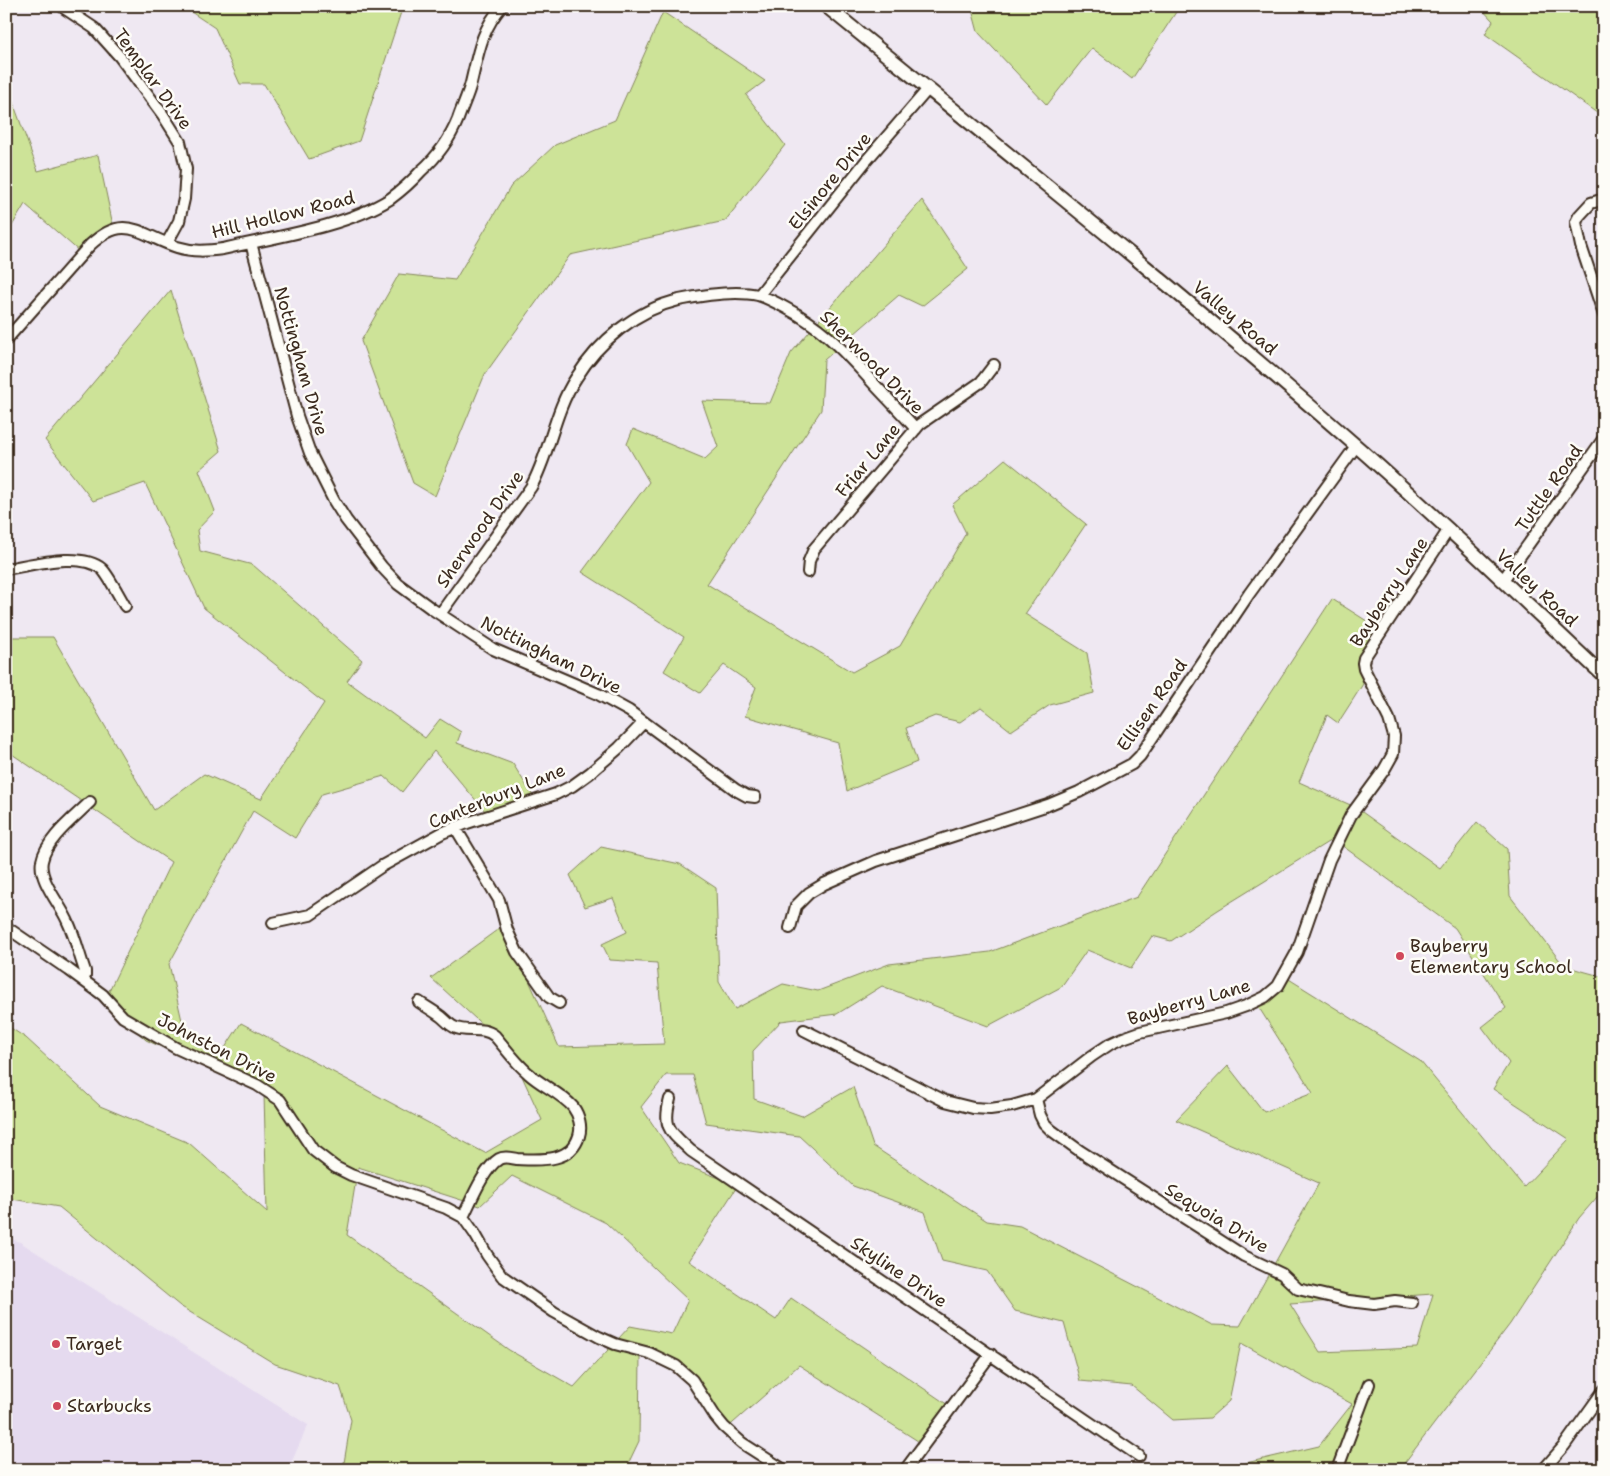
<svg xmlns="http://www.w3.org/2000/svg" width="1610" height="1476" font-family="'Shantell Sans',sans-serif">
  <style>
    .built { fill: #e5daef }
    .green { fill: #cde398; stroke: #84865b; fill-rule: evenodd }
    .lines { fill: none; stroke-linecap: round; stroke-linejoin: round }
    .minor-casing { stroke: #3b2a1e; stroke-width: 14 }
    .major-casing { stroke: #3b2a1e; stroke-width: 16 }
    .minor { stroke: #fdfcf7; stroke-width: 10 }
    .major { stroke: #fdfcf7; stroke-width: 12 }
    .poi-dot { fill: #d1495b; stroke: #fdfcf7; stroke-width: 2 }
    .labels { text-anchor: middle; stroke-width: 5; stroke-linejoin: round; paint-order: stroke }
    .street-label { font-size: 18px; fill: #3b2a1e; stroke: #fdfcf7 }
    .poi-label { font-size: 18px; fill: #3b2a1e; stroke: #fdfcf7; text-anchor: start }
  </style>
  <rect width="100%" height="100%" fill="#efe8f2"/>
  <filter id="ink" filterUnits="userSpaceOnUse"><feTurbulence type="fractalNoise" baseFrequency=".02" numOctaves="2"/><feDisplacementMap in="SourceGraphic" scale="10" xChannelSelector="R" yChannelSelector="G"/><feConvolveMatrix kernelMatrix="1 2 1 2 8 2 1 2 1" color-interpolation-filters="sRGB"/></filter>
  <g filter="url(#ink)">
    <!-- built -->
    <path class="built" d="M6 1237 20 1242 308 1425 288 1470H6Z"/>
    <!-- green -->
    <path class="green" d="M182 6H308L318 12 325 6H403L359 141 309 159 264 84H240L215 28Z
      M971 6H1180L1132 79 1092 48 1047 105 978 32Z
      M1479 6H1594L1604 13V118L1485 34 1493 21Z
      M663 12 765 81 746 95 785 145 725 221 570 255 485 374 435 496 413 483 361 341 399 274 455 280 511 186 555 145 615 120Z
      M10 94 38 171 98 155 114 230 81 253 25 204 6 236V95Z
      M922 200 968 269 922 306 899 295 824 360 821 410 707 584 852 672 900 646 966 533 952 505 1005 459 1086 524 1025 614 1087 653 1094 693 1050 705 1011 731 981 707 960 722 935 716 906 728 917 762 847 791 838 743 745 716 756 687 724 665 700 693 664 671 684 637 582 572 649 482 627 444 633 429 705 459 718 447 702 401 770 403 791 353Z
      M171 290 221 451 199 470 215 511 197 530 200 551 253 565 362 660 347 681 425 738 440 719 461 732 457 743 513 764 538 804 491 818 434 751 402 792 384 776 322 794 295 838 253 811 169 964 183 1025 223 1051 241 1023 485 1153 542 1120 510 1050 431 978 504 925 559 1047 664 1044 657 963 610 960 602 944 627 932 613 898 585 907 570 875 601 847 680 864 716 888 719 982 735 1009 783 984 818 991 889 964 990 952 1137 897 1332 599 1378 628 1358 660 1363 684 1338 723 1327 715 1299 782 1355 807 1440 868 1477 822 1507 849 1510 896 1564 966 1604 977V1189L1579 1218 1510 1324 1399 1470H1216L1319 1446 1352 1404 1241 1343 1229 1401 1210 1418 1173 1420 1132 1386 1080 1381 1064 1323 1015 1311 987 1271 942 1261 925 1212 853 1186 799 1136 706 1123 693 1075H666L641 1107 679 1163 738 1185 689 1261 776 1320 791 1298 948 1405 921 1443 799 1365 725 1430 684 1377 640 1355 639 1441 629 1462 640 1470H339L344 1463 351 1420 340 1386 275 1364 180 1306 59 1207 6 1198V1025L26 1038 100 1106 189 1143 267 1212 264 1094 146 1040 104 1001 171 862 6 750V637H53L154 810 204 774 261 799 324 703 204 608 145 483 93 501 45 440ZM1333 839 1455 928 1506 1008 1482 1027 1509 1063 1493 1089 1569 1139 1524 1187 1420 1061 1284 976 1256 1003 1313 1093 1264 1112 1228 1066 1176 1120 1319 1183 1240 1326 1212 1325 1020 1226 987 1221 873 1146 853 1087 802 1116 754 1099 753 1051 781 1021 837 1014 882 986 988 1026 1061 987 1087 950 1131 968 1152 936 1171 941 1218 910ZM358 1167 480 1206 512 1176 606 1223 688 1300 672 1334 630 1326 574 1387 509 1350 347 1235ZM1433 1294 1417 1348 1320 1352 1290 1304Z"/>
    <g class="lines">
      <defs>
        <path id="minor" d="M64 8 94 28 120 57 163 115 180 142 186 169 184 199 179 221 167 243
          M1604 199 1591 203 1579 216 1576 222 1581 246 1604 315
          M251 243 297 416 310 453 334 501 346 520 382 567 398 584 432 609 493 649 598 694 629 711 736 790 747 796 755 797
          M759 295 866 161 928 89
          M6 340 90 245C126 212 139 235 177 247 193 252 207 251 223 249 275 237 345 227 390 199 401 191 412 181 421 171 437 157 450 139 458 119 462 107 468 95 471 83 478 54 481 30 502 6
          M6 569C32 565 81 551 102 569 109 576 119 596 125 606
          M808 572 809 561 814 549 920 424 981 382 994 365
          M1503 580 1604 438
          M440 614 531 487C550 453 554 411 576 378 599 341 636 310 679 300 703 295 735 290 758 295 768 298 777 303 786 308 820 326 838 345 864 373 881 392 899 410 916 429
          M455 827 499 900 507 930 517 952 549 997 559 1003
          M273 923 310 915 382 866 442 833 467 823 556 794 572 786 590 773 619 748 643 723
          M6 927 69 970 103 995 123 1017 176 1048 235 1075 257 1085 280 1100 313 1150 335 1167 351 1175 446 1208 463 1217 475 1234 487 1255 502 1276 554 1312 599 1337 615 1344 649 1353 676 1366 692 1380 715 1416 724 1427 742 1443 784 1470
          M790 928 796 906 809 893 824 884 876 861 1048 805 1079 792 1132 764 1140 756 1249 594 1356 446
          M83 979 85 976V971C79 954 75 936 67 920 60 904 38 879 42 861 46 839 75 817 90 802
          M419 1002C425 1006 432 1010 439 1015 444 1018 448 1024 454 1027 468 1034 481 1025 495 1036 506 1049 515 1062 528 1073 542 1086 561 1093 573 1107 579 1115 582 1127 579 1136 571 1163 540 1160 517 1159 511 1158 504 1156 499 1159 484 1168 471 1201 463 1217
          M804 1030 945 1101 973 1108 990 1109 1012 1106 1036 1099 1092 1056 1110 1044 1123 1038 1140 1032 1226 1013 1246 1006 1265 997 1278 986 1297 952 1329 860 1351 815 1384 770 1393 754 1394 736 1389 719 1364 669 1363 663 1364 658 1449 529
          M670 1099C662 1129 671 1132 691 1151L1139 1456
          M1036 1099 1040 1115 1044 1123 1051 1130 1080 1151 1244 1256 1282 1274 1298 1289 1349 1301 1374 1304 1395 1301 1412 1303
          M905 1470 991 1354
          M1337 1470 1369 1384
          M1543 1470 1564 1446 1604 1390"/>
        <path id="major" d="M826 6C1003 150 1182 293 1354 444 1440 519 1521 598 1604 676"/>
      </defs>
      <!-- minor casing -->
      <use href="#minor" class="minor-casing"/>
      <!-- major casing -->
      <use href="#major" class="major-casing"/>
      <!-- minor -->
      <use href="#minor" class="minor"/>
      <!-- major -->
      <use href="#major" class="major"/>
    </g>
  </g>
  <!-- markers -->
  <g class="poi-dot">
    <circle cx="1400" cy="956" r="5"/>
    <circle cx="56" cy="1344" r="5"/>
    <circle cx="57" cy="1406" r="5"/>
  </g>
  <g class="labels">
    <!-- street labels -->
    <g class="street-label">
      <text transform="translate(153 79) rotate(54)" y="6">Templar Drive</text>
      <text transform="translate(830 181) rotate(-51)" y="6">Elsinore Drive</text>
      <text transform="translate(283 215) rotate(-14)" y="6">Hill Hollow Road</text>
      <text transform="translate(1235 318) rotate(40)" y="6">Valley Road</text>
      <text transform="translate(301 361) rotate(74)" y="6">Nottingham Drive</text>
      <text transform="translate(872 362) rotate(45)" y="6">Sherwood Drive</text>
      <text transform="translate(868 460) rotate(-50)" y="6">Friar Lane</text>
      <text transform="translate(1549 488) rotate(-55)" y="6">Tuttle Road</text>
      <text transform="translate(480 529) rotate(-55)" y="6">Sherwood Drive</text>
      <text transform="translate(1537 588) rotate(43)" y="6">Valley Road</text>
      <text transform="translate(1389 592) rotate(-57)" y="6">Bayberry Lane</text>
      <text transform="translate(551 655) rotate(26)" y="6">Nottingham Drive</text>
      <text transform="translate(1152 705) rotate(-55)" y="6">Ellisen Road</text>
      <text transform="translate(497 796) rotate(-22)" y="6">Canterbury Lane</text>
      <text transform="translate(1189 1002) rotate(-16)" y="6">Bayberry Lane</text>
      <text transform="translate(217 1048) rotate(27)" y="6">Johnston Drive</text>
      <text transform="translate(1217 1218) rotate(31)" y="6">Sequoia Drive</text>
      <text transform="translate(899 1272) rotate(34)" y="6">Skyline Drive</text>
    </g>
    <!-- poi labels -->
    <g class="poi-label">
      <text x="1410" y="952">Bayberry<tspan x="1410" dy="21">Elementary School</tspan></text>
      <text x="66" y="1350">Target</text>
      <text x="67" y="1412">Starbucks</text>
    </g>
  </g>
  <!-- margin -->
  <rect width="1610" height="1476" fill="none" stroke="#fdfcf7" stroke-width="25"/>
  <rect x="12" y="12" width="1585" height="1451" fill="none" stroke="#3b2a1e" stroke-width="2" filter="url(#ink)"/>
</svg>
